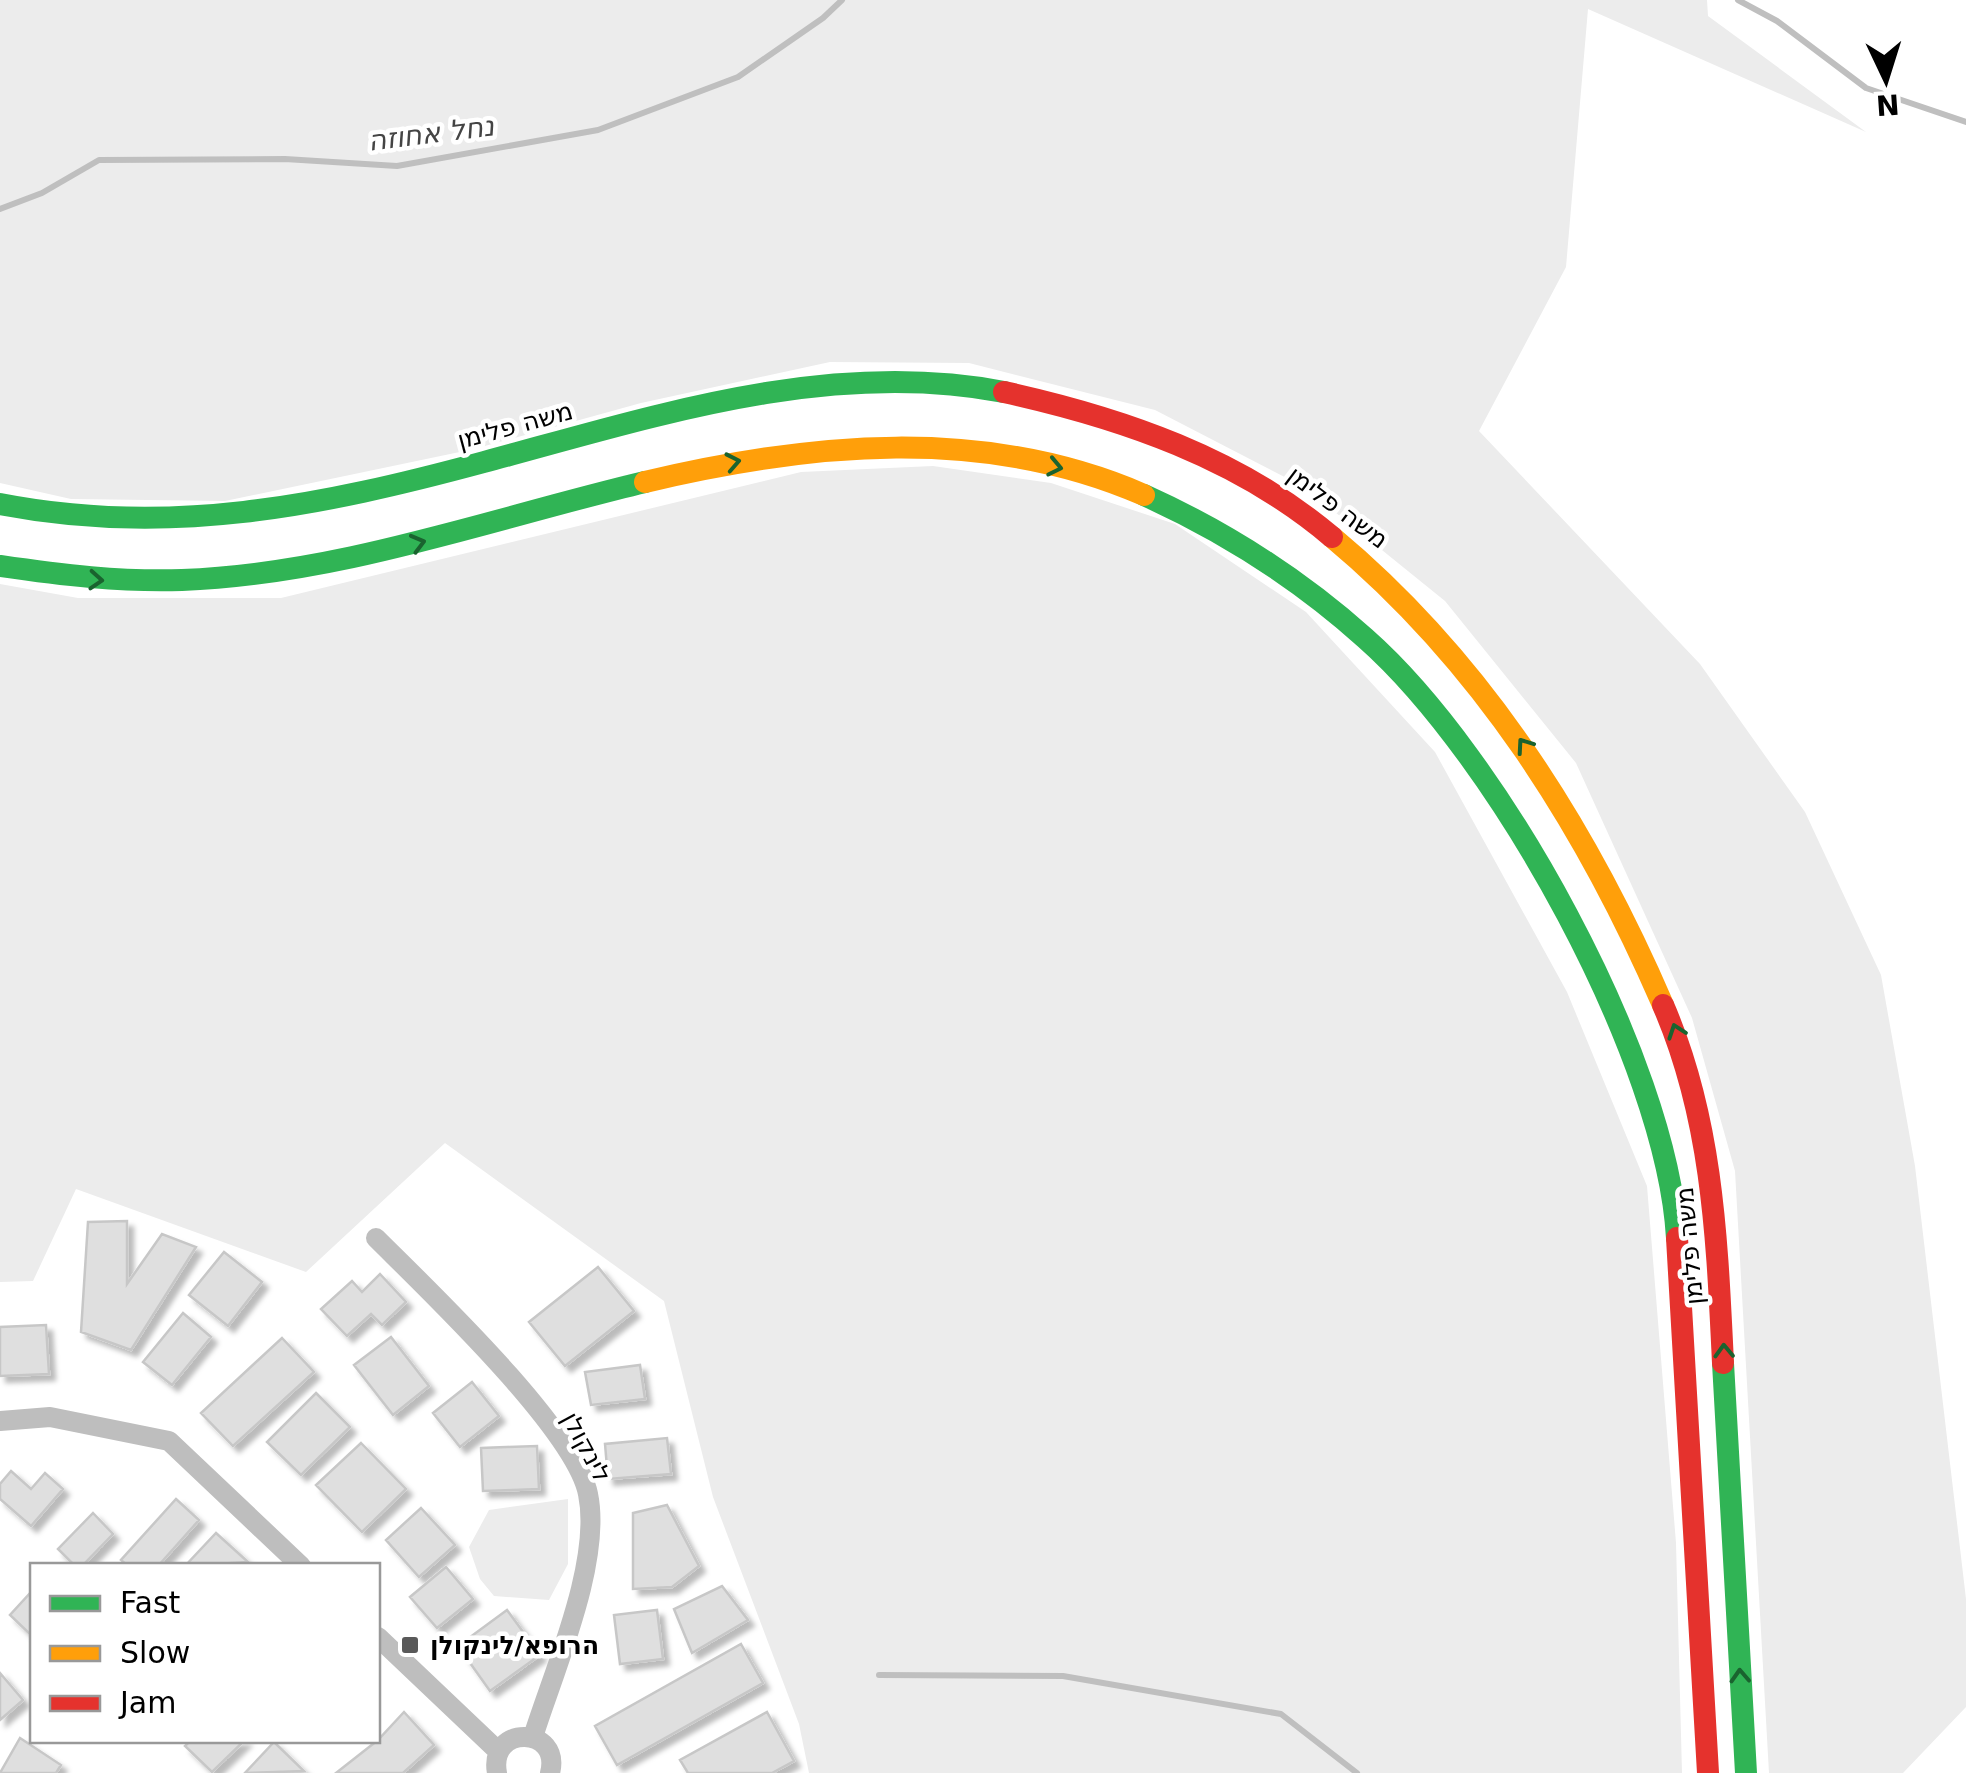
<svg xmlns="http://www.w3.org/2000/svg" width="1966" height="1773" font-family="'DejaVu Sans',Heebo,sans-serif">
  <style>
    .green { fill: #ececec }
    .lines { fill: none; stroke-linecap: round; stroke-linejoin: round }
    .stream { stroke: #bfbfbf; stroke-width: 6 }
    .building { fill: #dfdfdf; stroke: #c7c7c7; stroke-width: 2.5; filter: url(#shadow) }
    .street { stroke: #bebebe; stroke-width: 20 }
    .fast { stroke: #30b455; stroke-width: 22 }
    .slow { stroke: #ff9f0a; stroke-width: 22 }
    .jam { stroke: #e5322d; stroke-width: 22 }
    .oneway { stroke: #1a632f }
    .poi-dot { fill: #595959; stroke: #fff; stroke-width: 4 }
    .labels { text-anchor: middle; stroke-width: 9; stroke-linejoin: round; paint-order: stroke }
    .street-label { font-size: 25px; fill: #000; stroke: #fff }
    .poi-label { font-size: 25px; font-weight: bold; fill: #000; stroke: #fff; text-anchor: start }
    .water-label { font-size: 28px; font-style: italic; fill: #444; stroke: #fff }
  </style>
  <defs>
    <filter id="shadow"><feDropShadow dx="6" dy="6" stdDeviation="2.5" flood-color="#0004"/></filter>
  </defs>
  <rect width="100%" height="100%" fill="#fff"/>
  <!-- green -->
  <path class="green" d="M0 0H1707L1708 16 1866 132 1588 9 1566 267 1479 431 1700 664 1805 812 1881 975 1915 1166 1966 1599V1707L1903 1773H1769L1735 1171 1692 1018 1576 763 1445 601 1304 487 1155 410 969 363 830 362 641 403 474 449 225 501 71 499 0 483Z
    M933 466 1051 483 1175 524 1306 612 1435 752 1567 992 1647 1186 1676 1543 1682 1773H809L799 1724 713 1497 664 1301 445 1143 306 1272 76 1189 33 1281 0 1282V584L78 598H281L801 472Z
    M568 1499V1564L549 1600 494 1596 480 1579 469 1547 489 1510Z"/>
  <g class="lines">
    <!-- stream -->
    <path class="stream" d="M1738 0 1777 21 1866 88 1966 122
      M0 209 42 193 99 160 285 159 397 166 598 130 738 77 823 18 842 0
      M879 1675 1063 1676 1281 1714 1357 1773"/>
  </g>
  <!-- building -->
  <path class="building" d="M127 1221V1284L162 1234 196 1247 131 1350 81 1332 88 1222Z
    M224 1252 262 1282 228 1326 189 1295Z
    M598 1267 634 1311 565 1366 529 1322Z
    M380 1274 406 1302 382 1325 371 1314 347 1336 321 1309 352 1281 362 1292Z
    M183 1313 211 1337 172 1385 143 1362Z
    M46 1325 49 1374 0 1376V1327Z
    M391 1337 429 1386 393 1415 354 1365Z
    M282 1338 314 1372 233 1446 201 1413Z
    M640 1365 645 1399 591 1405 585 1372Z
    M472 1382 499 1416 460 1447 433 1413Z
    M316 1393 350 1427 301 1475 267 1442Z
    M667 1438 671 1474 608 1479 605 1444Z
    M361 1443 406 1489 362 1532 316 1485Z
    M537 1446 539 1489 483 1491 481 1448Z
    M11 1471 31 1489 45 1473 63 1489 31 1526 0 1499V1484Z
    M176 1499 199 1520 158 1566H128L121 1560Z
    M667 1505 699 1566 672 1587 633 1589V1513Z
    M421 1508 455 1545 419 1577 386 1540Z
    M93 1513 113 1534 82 1566H75L58 1549Z
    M216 1533 248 1562 185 1566Z
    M446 1567 473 1599 437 1628 410 1597Z
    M722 1586 748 1620 692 1653 674 1609Z
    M32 1591V1636L10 1615Z
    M507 1610 540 1655 490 1691 458 1646Z
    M657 1610 663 1659 620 1664 614 1615Z
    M741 1644 763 1683 617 1765 595 1726Z
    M0 1673 23 1700 0 1720Z
    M404 1712 434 1745 403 1773H336L378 1740Z
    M767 1712 794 1761 772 1773H688L680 1760Z
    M20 1738 61 1765 56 1773H0Z
    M191 1740H245L212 1772 185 1746Z
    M274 1742 304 1771 245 1773Z"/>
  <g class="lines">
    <!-- street -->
    <path class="street" d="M376 1238C426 1288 575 1429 588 1494 602 1562 554 1670 533 1737
      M0 1421 50 1417 169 1441 301 1566
      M378 1637 498 1751
      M497 1773C488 1724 562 1726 550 1773"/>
    <!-- fast -->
    <path class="fast" d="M1144 495C1226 532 1298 578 1365 638 1499 756 1667 1059 1677 1238
      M0 504C169 537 321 506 484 462 652 417 829 358 1004 392
      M0 566C61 575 121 582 182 580 341 574 493 518 645 482
      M1723 1363 1746 1773"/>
    <!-- slow -->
    <path class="slow" d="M645 482C809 443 984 425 1144 495
      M1332 537C1482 662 1586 827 1663 1005"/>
    <!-- jam -->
    <path class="jam" d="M1004 392C1122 418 1239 458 1332 537
      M1663 1005C1713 1120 1717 1240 1723 1363
      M1677 1238 1708 1773"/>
  </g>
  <!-- one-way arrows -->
  <defs><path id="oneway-chevron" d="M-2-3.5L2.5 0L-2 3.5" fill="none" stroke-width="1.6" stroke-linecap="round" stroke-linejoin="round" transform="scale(2.5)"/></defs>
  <g class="oneway">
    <use href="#oneway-chevron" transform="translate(733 462) rotate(-11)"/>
    <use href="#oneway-chevron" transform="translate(1055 467) rotate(12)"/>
    <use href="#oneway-chevron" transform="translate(418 543) rotate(-15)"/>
    <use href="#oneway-chevron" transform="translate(96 580) rotate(4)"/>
    <use href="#oneway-chevron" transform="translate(1524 745) rotate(-125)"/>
    <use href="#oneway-chevron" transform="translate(1676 1031) rotate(-109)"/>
    <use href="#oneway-chevron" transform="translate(1724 1351) rotate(-92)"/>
    <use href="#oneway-chevron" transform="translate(1740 1676) rotate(-93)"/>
  </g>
  <!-- markers -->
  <rect class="poi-dot" x="400" y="1635" width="20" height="20" rx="5"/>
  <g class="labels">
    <!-- street labels -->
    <g class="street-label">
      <text transform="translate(515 425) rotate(-15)" y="9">משה פלימן</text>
      <text transform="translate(1338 507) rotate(37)" y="9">משה פלימן</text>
      <text transform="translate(1689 1246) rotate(-95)" y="9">משה פלימן</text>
      <text transform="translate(587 1447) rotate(62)" y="9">לינקולן</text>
    </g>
    <!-- poi labels -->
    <g class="poi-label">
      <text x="430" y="1654">הרופא/לינקולן</text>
    </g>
    <!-- water labels -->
    <g class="water-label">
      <text transform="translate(431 133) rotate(-7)" y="10">נחל אחוזה</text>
    </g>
  </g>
  <!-- legend -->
  <rect x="30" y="1563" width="350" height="180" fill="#ffffff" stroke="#999999" stroke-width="2.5"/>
  <rect x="50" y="1596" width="50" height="15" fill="#30b455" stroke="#999999" stroke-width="2.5"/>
  <text x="120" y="1613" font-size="30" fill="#000000">Fast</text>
  <rect x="50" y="1646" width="50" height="15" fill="#ff9f0a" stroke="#999999" stroke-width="2.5"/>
  <text x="120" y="1663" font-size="30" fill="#000000">Slow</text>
  <rect x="50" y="1696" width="50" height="15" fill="#e5322d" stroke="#999999" stroke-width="2.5"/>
  <text x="120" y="1713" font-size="30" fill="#000000">Jam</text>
  <!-- north arrow -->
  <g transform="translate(1886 80) rotate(176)" stroke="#ffffff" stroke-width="8" paint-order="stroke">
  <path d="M0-8L18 38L0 25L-18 38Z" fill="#000000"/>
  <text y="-15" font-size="28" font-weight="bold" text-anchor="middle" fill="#000000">N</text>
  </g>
</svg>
